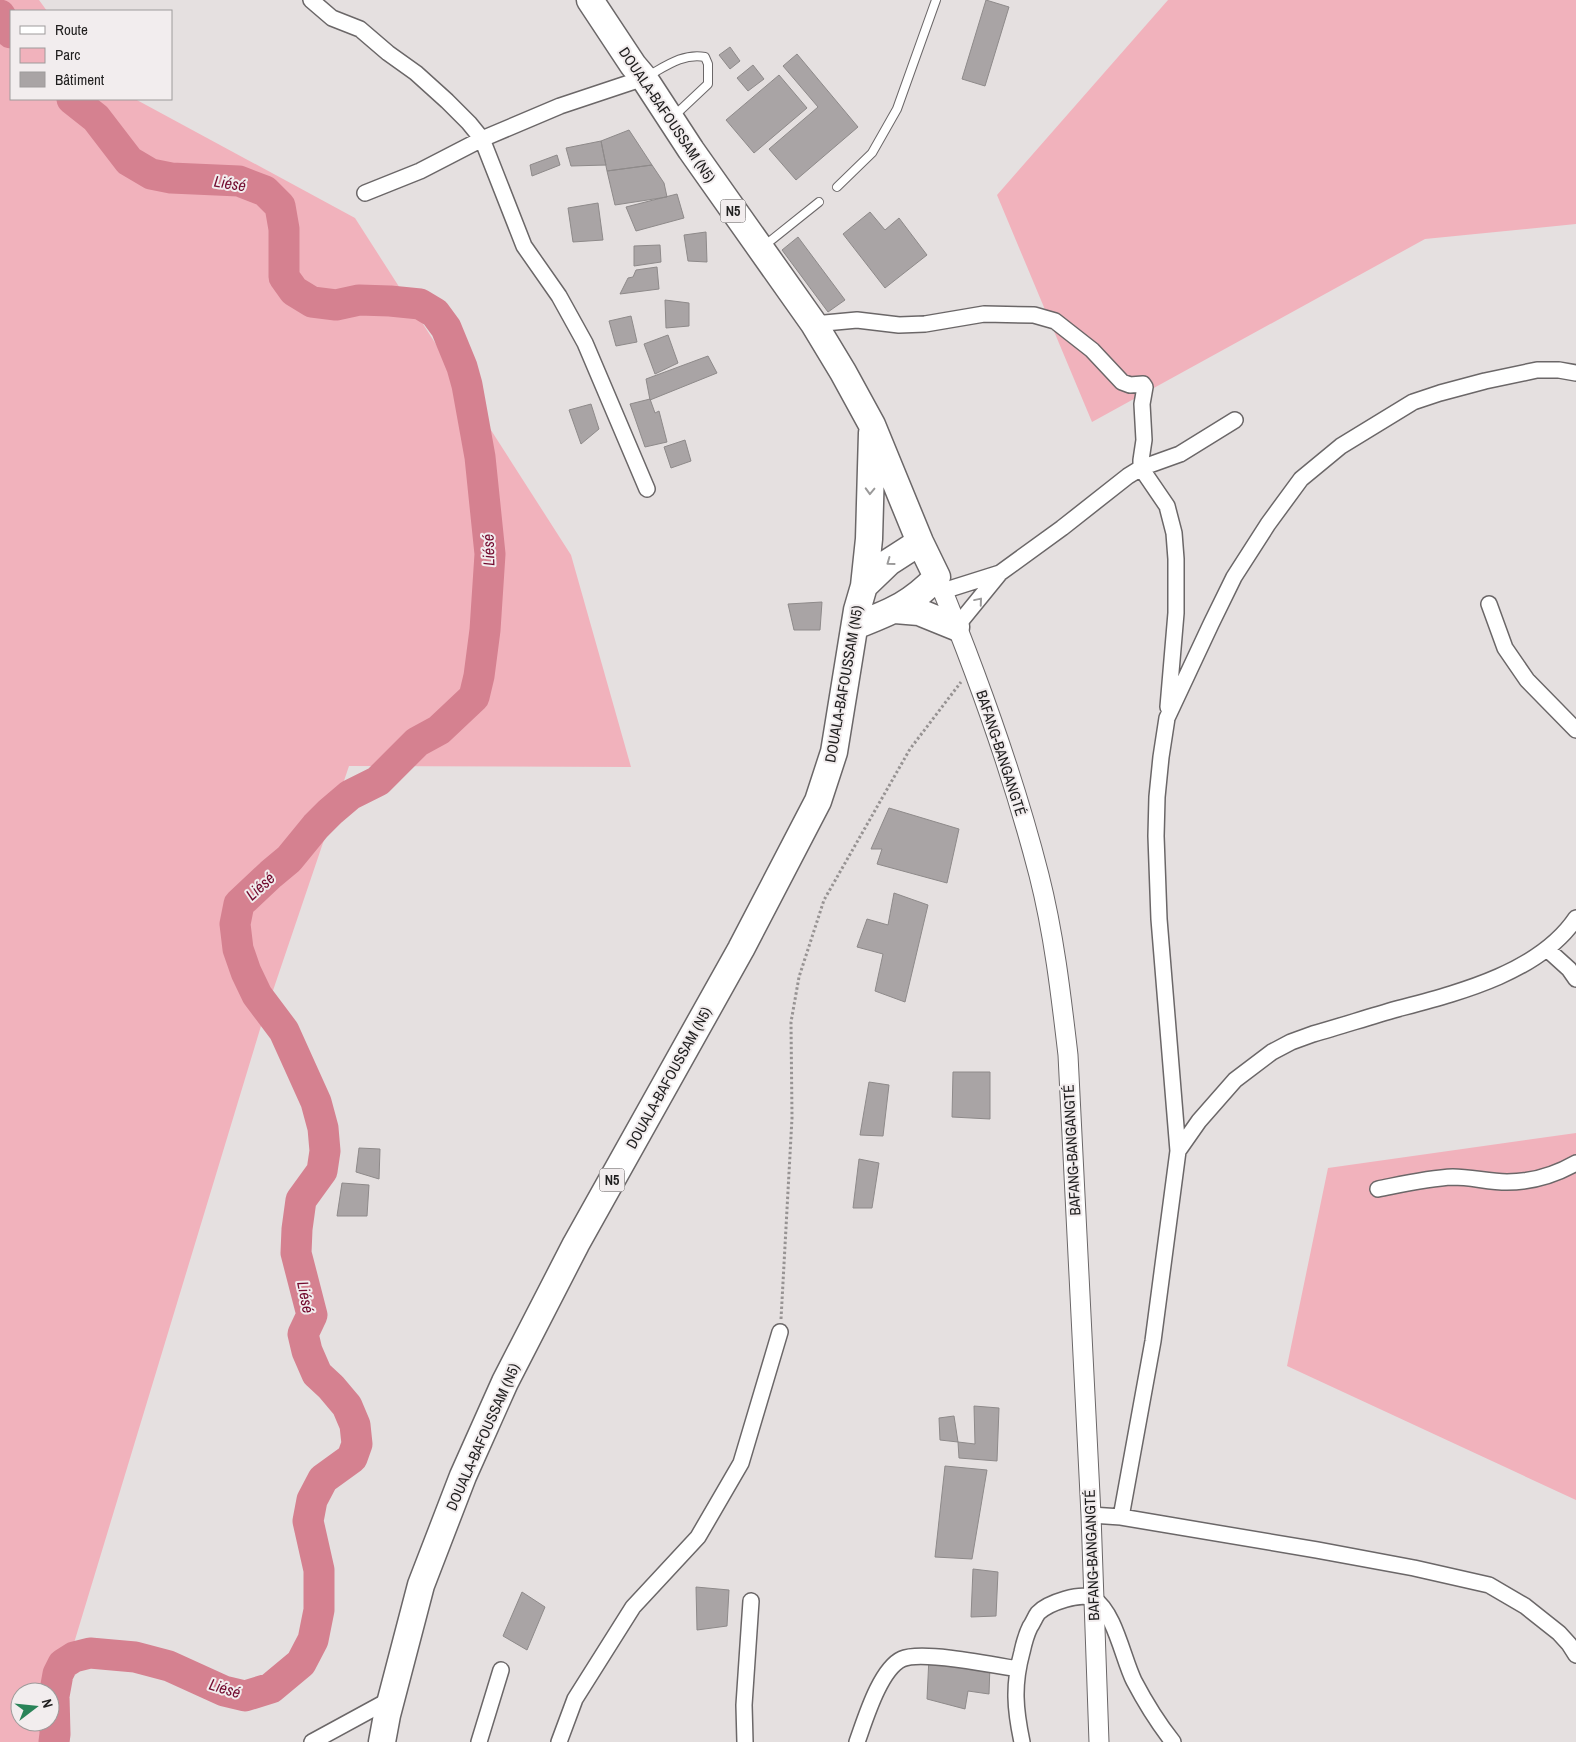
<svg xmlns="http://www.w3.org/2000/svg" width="1576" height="1742" font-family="'Archivo Narrow',sans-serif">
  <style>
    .green { fill: #f1b2bc; fill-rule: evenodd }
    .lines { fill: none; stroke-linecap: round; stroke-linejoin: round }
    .river { stroke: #d58190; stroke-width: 31 }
    .building { fill: #a9a4a5; stroke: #8e8a8a }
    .service-casing { stroke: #6b6768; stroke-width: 10 }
    .minor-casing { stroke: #6b6768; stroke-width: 18 }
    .tertiary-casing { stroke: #6b6768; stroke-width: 21 }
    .trunk-casing { stroke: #6b6768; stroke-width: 29 }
    .path { stroke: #979393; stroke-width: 3; stroke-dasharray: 2.5 2.5; stroke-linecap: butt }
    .service { stroke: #fff; stroke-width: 8 }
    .minor { stroke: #fff; stroke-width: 15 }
    .tertiary { stroke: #fff; stroke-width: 19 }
    .trunk { stroke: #fff; stroke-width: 26 }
    .oneway { stroke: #9b9a9a }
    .labels { text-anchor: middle; stroke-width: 4; stroke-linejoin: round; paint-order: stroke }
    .shield { fill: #f2edee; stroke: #5f5d5d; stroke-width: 1 }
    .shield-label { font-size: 14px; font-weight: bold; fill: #201f1f }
    .street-label { font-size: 15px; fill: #201f1f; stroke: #f2edee }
    .water-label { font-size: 16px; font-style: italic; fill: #720b2f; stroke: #f2edee }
  </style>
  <rect width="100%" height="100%" fill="#e5e0e0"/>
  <!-- green -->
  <path class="green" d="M0 0H39L47 11H11V99H135L355 218 571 555 631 767 349 766 261 1026 44 1742H0ZM20 1692H50V1722H20Z
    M1168 0H1576V224L1425 239 1092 422 997 195Z
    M1576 1133V1500L1287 1366 1328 1168Z"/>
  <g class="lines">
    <!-- river -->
    <path class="river" d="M0 15 11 33
      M54 1742 55 1734 54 1696 58 1674 63 1664 74 1657 90 1653 135 1657 169 1666 224 1691 245 1696 271 1688 301 1663 313 1640 319 1610V1570L308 1521 312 1500 323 1479 352 1458 357 1444 355 1425 347 1406 331 1387 317 1374 307 1351 303 1334 312 1315 296 1253 297 1229 301 1200 322 1171 325 1151 323 1128 316 1102 284 1031 257 995 246 972 238 949 235 924 239 904 271 874 289 859 316 826 330 812 350 795 378 781 417 742 439 730 474 697 479 676 485 630 490 554 480 457 467 385 462 367 446 328 435 313 420 304 390 301 359 300 336 305 312 302 294 291 284 277V229L280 206 265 191 239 181 171 178 151 174 129 161 96 118 72 99"/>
  </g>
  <!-- building -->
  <path class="building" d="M986 0 1009 7 985 86 962 79Z
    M730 47 740 61 730 69 719 55Z
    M797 54 858 127 796 180 769 149 818 107 783 66Z
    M753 65 764 79 748 91 737 78Z
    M779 75 807 108 754 153 726 120Z
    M629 130 652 165 607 171 601 141Z
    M601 141 606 165 571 166 566 148Z
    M557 155 560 165 532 176 530 165Z
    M652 165 664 183 667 197 615 205 607 171Z
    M677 194 684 218 636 231 626 207Z
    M598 203 603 240 573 242 568 208Z
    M870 212 885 230 899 218 927 255 885 288 843 234Z
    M706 232 707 262 688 261 684 235Z
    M798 237 845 300 828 312 782 250Z
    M660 245 661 262 634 266V246Z
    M657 267 659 289 620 294 628 278 633 277 636 270Z
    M665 300 689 303V326L666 328Z
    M631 316 637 342 616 346 609 321Z
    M668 335 678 363 655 374 644 344Z
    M708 356 717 373 650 400 646 379Z
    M650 399 655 413 659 411 667 442 645 447 630 404Z
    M591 404 599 429 581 444 569 410Z
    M685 440 691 461 671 468 664 447Z
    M822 602 820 630H794L788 604Z
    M889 808 959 829 947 883 877 864 882 849H871Z
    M894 893 928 905 905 1002 875 991 883 954 857 947 867 919 888 925Z
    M953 1072H990V1119L952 1117Z
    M869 1082 889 1085 883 1136 860 1135Z
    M359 1148 380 1149 379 1179 356 1172Z
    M859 1159 879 1163 872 1208H853Z
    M342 1183 369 1185 367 1216H337Z
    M974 1406 999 1408 997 1461 959 1458 958 1442 975 1444Z
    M954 1416 958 1442 940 1440 939 1418Z
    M945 1466 987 1470 972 1559 935 1557Z
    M973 1569 998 1572 996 1616 971 1617Z
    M696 1587 729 1590 727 1626 697 1630Z
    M522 1592 545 1607 527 1650 503 1636Z
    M929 1657 990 1665 989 1694 968 1691 965 1709 927 1699Z"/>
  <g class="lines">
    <defs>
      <path id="service" d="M648 76C666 66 683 53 705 57L708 64V84L674 116
        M837 187 872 153 897 109 936 0
        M764 246 819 202"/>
      <path id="minor" d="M311 0 332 18 360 29 388 53 416 73 447 101 469 123 482 139 524 246 559 296 585 343 647 489
        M365 193 420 171 482 139 560 106 644 78
        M814 324 857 320 899 325 925 324 984 314 1034 315 1055 321 1092 350 1122 382 1130 385 1143 384 1145 387 1142 404 1144 440 1141 460V468L1167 506 1174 533 1176 559V613L1168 707
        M943 591 1000 573 1062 528 1128 476 1141 468 1180 454 1235 420
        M1489 604 1505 648 1527 680 1576 730
        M956 627 1000 573
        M1548 950 1569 969 1576 979
        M1178 1151 1159 919 1156 836 1157 797 1161 757 1167 718 1211 624 1234 577 1268 524 1301 479 1341 446 1413 402 1440 393 1485 381 1537 370H1559L1576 373
        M1378 1189C1403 1184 1428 1178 1453 1177 1471 1177 1489 1182 1507 1182 1532 1182 1555 1175 1576 1163
        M1091 1515 1121 1517 1317 1550 1414 1568 1489 1585 1525 1606 1559 1633 1569 1644 1576 1655
        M1121 1517 1153 1341 1178 1151 1199 1121 1235 1080 1272 1052 1291 1042 1313 1034C1341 1026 1369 1017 1397 1009 1457 993 1539 973 1576 918
        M312 1742 391 1699
        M479 1742 501 1670
        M559 1742 575 1699 633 1607 698 1537 741 1463 780 1332
        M745 1742 744 1705 751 1601
        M857 1742C865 1720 880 1669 902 1659 921 1650 994 1665 1017 1669
        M1022 1742C1015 1709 1013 1685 1022 1652 1024 1643 1026 1635 1030 1627 1033 1623 1035 1617 1038 1613 1048 1603 1082 1591 1094 1599 1115 1613 1123 1659 1134 1681 1145 1702 1158 1723 1173 1742"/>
      <path id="tertiary" d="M937 577C977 674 1013 774 1039 875 1054 934 1061 995 1068 1055L1091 1515 1099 1742"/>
      <path id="trunk" d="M590 0 633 65 644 78 691 150 814 324 843 372 872 425 920 542 937 577C909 606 890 612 855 626
        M864 586 869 539 872 433
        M895 610 919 612 956 627
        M382 1742 387 1715 421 1585 463 1476 505 1382 576 1244 741 949 818 801 834 752 857 610 864 586 889 562 920 542"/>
    </defs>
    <!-- service casing -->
    <use href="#service" class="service-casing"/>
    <!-- minor casing -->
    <use href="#minor" class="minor-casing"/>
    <!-- tertiary casing -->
    <use href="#tertiary" class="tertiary-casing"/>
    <!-- trunk casing -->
    <use href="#trunk" class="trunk-casing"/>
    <!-- path -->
    <path class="path" d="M781 1319 792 1118 791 1022 799 977 824 900 910 749 961 682"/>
    <!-- service -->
    <use href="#service" class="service"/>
    <!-- minor -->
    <use href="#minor" class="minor"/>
    <!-- tertiary -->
    <use href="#tertiary" class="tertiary"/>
    <!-- trunk -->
    <use href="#trunk" class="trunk"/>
  </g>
  <!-- one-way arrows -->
  <defs><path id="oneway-chevron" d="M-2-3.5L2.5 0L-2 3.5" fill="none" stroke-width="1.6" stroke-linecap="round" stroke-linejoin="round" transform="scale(1.25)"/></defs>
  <g class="oneway">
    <use href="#oneway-chevron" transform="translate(870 491) rotate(92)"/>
    <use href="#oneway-chevron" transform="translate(890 562) rotate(144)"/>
    <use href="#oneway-chevron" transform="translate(979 601) rotate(-50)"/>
  </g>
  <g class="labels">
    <!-- shield labels -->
    <g class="shield">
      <rect x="720.5" y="199.5" width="25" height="23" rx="4"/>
      <rect x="599.5" y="1168.5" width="25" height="23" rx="4"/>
    </g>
    <g class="shield-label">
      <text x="733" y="216">N5</text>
      <text x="612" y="1185">N5</text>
    </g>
    <!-- street labels -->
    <g class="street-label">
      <text transform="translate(667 115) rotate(56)" y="5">DOUALA-BAFOUSSAM (N5)</text>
      <text transform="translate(844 684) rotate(-80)" y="5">DOUALA-BAFOUSSAM (N5)</text>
      <text transform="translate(1001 753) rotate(72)" y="5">BAFANG-BANGANGTÉ</text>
      <text transform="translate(669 1078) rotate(-61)" y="5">DOUALA-BAFOUSSAM (N5)</text>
      <text transform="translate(1072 1150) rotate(-93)" y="5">BAFANG-BANGANGTÉ</text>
      <text transform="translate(483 1437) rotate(-66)" y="5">DOUALA-BAFOUSSAM (N5)</text>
      <text transform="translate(1092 1555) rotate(-92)" y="5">BAFANG-BANGANGTÉ</text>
    </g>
    <!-- water labels -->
    <g class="water-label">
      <text transform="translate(230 183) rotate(9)" y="6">Liésé</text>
      <text transform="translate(488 550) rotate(-92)" y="6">Liésé</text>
      <text transform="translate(260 886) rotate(-42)" y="6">Liésé</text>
      <text transform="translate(306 1297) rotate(79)" y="6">Liésé</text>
      <text transform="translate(225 1688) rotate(17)" y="6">Liésé</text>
    </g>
  </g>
  <!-- legend -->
  <rect x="10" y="10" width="162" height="90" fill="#f2edee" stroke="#9e9b9b"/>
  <rect x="20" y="26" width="25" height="8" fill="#ffffff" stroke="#9e9b9b"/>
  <text x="55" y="35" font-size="15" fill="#201f1f">Route</text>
  <rect x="20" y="48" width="25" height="15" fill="#f1b2bc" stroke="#9e9b9b"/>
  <text x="55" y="60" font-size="15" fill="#201f1f">Parc</text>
  <rect x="20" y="72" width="25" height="15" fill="#a9a4a5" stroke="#9e9b9b"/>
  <text x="55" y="85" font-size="15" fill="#201f1f">Bâtiment</text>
  <!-- north arrow -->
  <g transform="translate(35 1707) rotate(74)"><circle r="24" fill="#f2edee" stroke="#9e9b9b"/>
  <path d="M0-4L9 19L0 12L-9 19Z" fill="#2a8358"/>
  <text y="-8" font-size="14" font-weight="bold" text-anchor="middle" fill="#201f1f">N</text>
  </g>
</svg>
